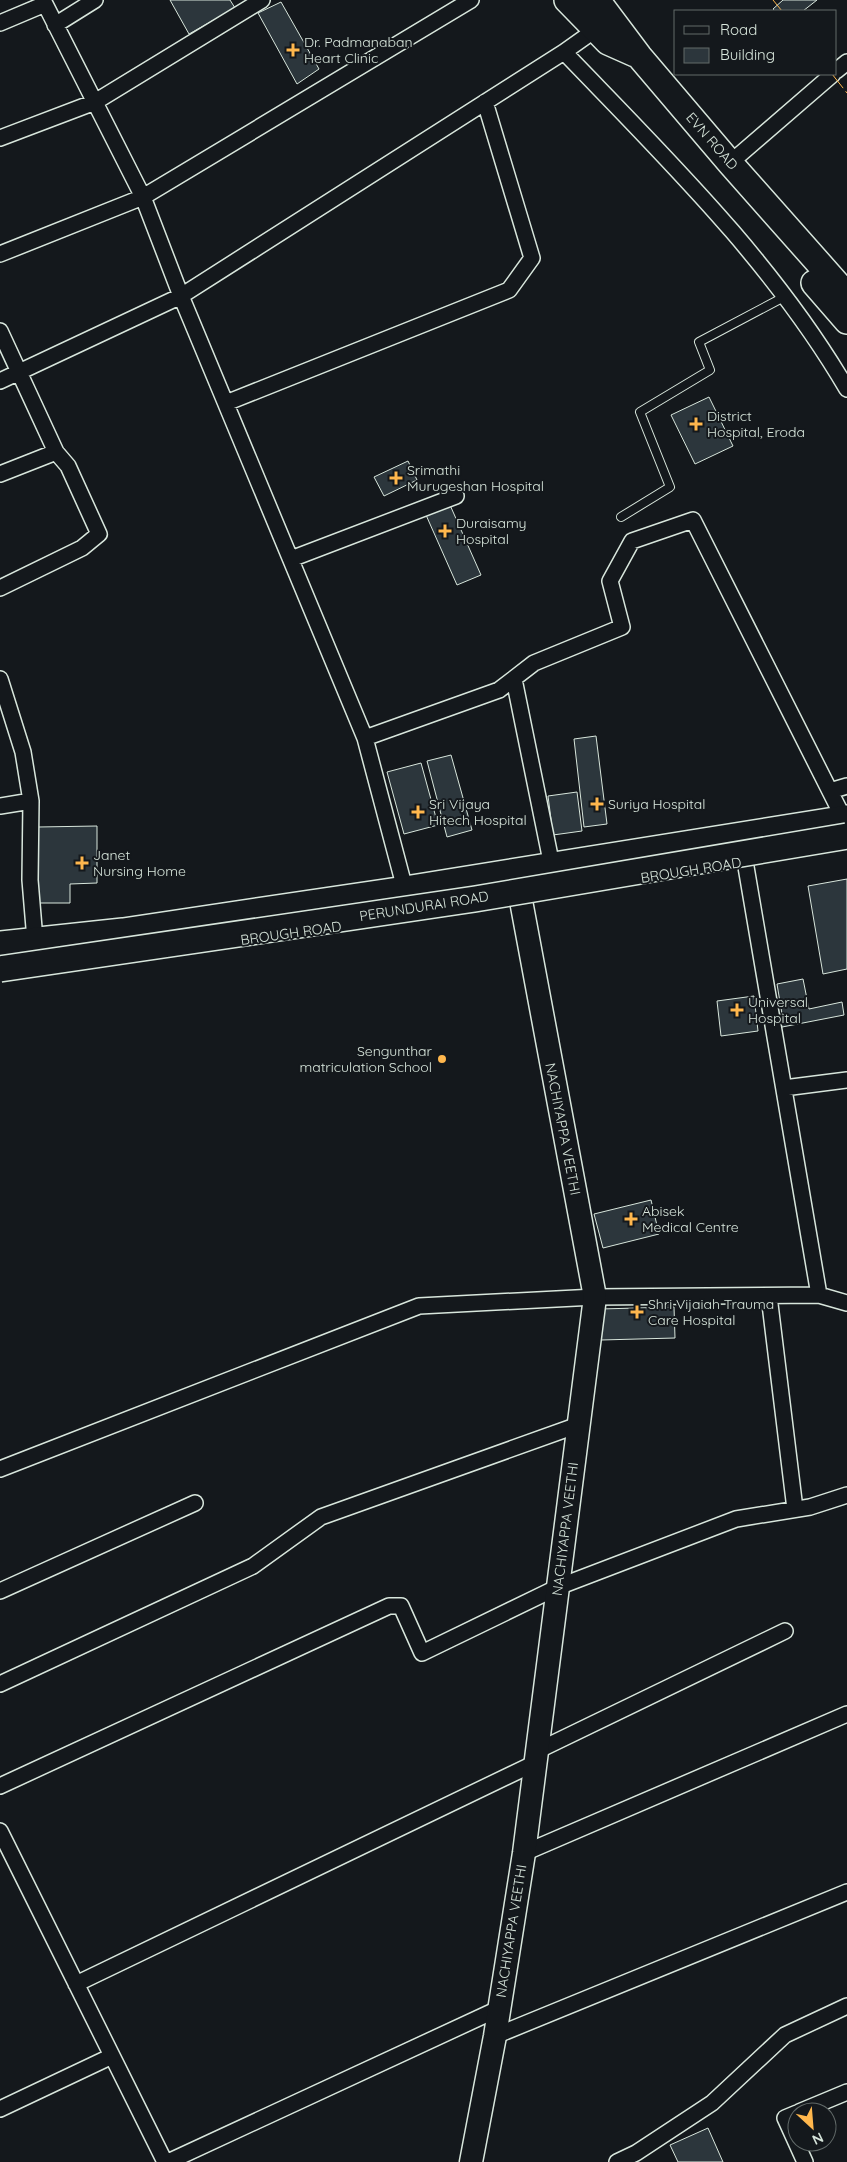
<svg xmlns="http://www.w3.org/2000/svg" width="847" height="2162" font-family="Quicksand,sans-serif">
  <style>
    .building { fill: #2c363c; stroke: #d8e6dc }
    .lines { fill: none; stroke-linecap: round; stroke-linejoin: round }
    .lane-casing { stroke: #d8e6dc; stroke-width: 10 }
    .street-casing { stroke: #d8e6dc; stroke-width: 18 }
    .secondary-casing { stroke: #d8e6dc; stroke-width: 25 }
    .primary-casing { stroke: #d8e6dc; stroke-width: 28 }
    .lane { stroke: #14181c; stroke-width: 8 }
    .street { stroke: #14181c; stroke-width: 15 }
    .secondary { stroke: #14181c; stroke-width: 22 }
    .primary { stroke: #14181c; stroke-width: 25 }
    .primary-bridge-casing { stroke: #d8e6dc; stroke-width: 28; stroke-linecap: butt }
    .primary-bridge { stroke: #14181c; stroke-width: 25 }
    .power { stroke: #ffb74d; stroke-width: 1; stroke-dasharray: 18 4 2.5 4; stroke-linecap: butt }
    .poi-dot { fill: #ffb74d; stroke: #14181c; stroke-width: 2 }
    .labels { text-anchor: middle; stroke-width: 4; stroke-linejoin: round; paint-order: stroke }
    .poi-label { font-size: 14px; fill: #d8e6dc; stroke: #14181c; text-anchor: start }
    .street-label { font-size: 14px; fill: #d8e6dc; stroke: #14181c }
  </style>
  <rect width="100%" height="100%" fill="#14181c"/>
  <!-- building -->
  <path class="building" d="M170 0H230L235 8 189 34Z
    M783 0H817L803 11H775L773 9Z
    M281 2 319 69 297 84 258 13Z
    M709 397 733 446 695 464 671 415Z
    M408 461 417 480 384 496 374 477Z
    M450 505 481 575 457 585 426 515Z
    M596 736 607 824 584 827 574 739Z
    M451 755 472 830 447 837 427 761Z
    M421 763 438 825 404 834 387 772Z
    M577 792 582 831 553 835 548 796Z
    M97 826V883L70 884V903H37L38 827Z
    M847 879V969L823 974 808 886Z
    M803 979 809 1009 842 1002 844 1015 777 1028 774 1015 782 1014 777 984Z
    M754 996 758 1031 721 1036 717 1001Z
    M651 1200 659 1234 603 1248 594 1214Z
    M674 1307 675 1338 601 1340 600 1309Z
    M708 2128 723 2162H678L670 2145Z"/>
  <g class="lines">
    <defs>
      <path id="lane" d="M621 517 670 487 640 412 710 370 699 342 784 297"/>
      <path id="street" d="M43 0 143 197 181 296 365 738 405 889
        M0 23 45 4
        M55 25 95 0
        M564 52C665 157 773 262 847 389
        M836 71 847 62
        M0 138 95 102 262 0
        M730 163 833 74
        M0 254 143 197 471 0
        M0 331 56 452 68 466 99 534 82 548 0 588
        M0 381 181 296 564 52 595 30
        M226 403 509 290 532 258 485 102
        M0 474 56 452
        M291 559 456 496
        M0 679 23 752 31 801 30 880 35 940
        M514 679 552 866
        M365 738 499 690 534 663 622 627 610 581 632 541 693 520 844 819
        M830 791 847 786
        M0 806 31 801
        M745 861 819 1295
        M784 1088 847 1080
        M769 1296 795 1509
        M0 1469 419 1306 595 1297 819 1295 847 1303
        M0 1591 195 1503
        M0 1684 253 1566 321 1517 578 1425
        M537 1751 785 1631
        M0 1786 389 1606H401L422 1653 558 1587 736 1519 810 1507 847 1495
        M0 1831 165 2162
        M524 1853 847 1714
        M76 1984 535 1763
        M495 2036 847 1892
        M0 2109 112 2056
        M799 2112 847 2092
        M797 2113 785 2118 805 2162
        M168 2162 498 2009
        M617 2162 636 2153 712 2103 785 2035 847 2006"/>
      <path id="secondary" d="M471 2162 495 2036 524 1853 595 1297 516 874"/>
      <path id="primary" d="M567 0 608 42 635 54
        M597 0 639 56 730 163 847 295
        M814 283 847 321
        M0 944 123 931 405 889 847 818"/>
    </defs>
    <!-- lane casing -->
    <use href="#lane" class="lane-casing"/>
    <!-- street casing -->
    <use href="#street" class="street-casing"/>
    <!-- secondary casing -->
    <use href="#secondary" class="secondary-casing"/>
    <!-- primary casing -->
    <use href="#primary" class="primary-casing"/>
    <!-- lane -->
    <use href="#lane" class="lane"/>
    <!-- street -->
    <use href="#street" class="street"/>
    <!-- secondary -->
    <use href="#secondary" class="secondary"/>
    <!-- primary -->
    <use href="#primary" class="primary"/>
    <defs>
      <path id="primary-bridge" d="M0 969 475 899 847 836"/>
    </defs>
    <!-- primary-bridge casing -->
    <use href="#primary-bridge" class="primary-bridge-casing"/>
    <!-- primary-bridge -->
    <use href="#primary-bridge" class="primary-bridge"/>
    <!-- power -->
    <path class="power" d="M773 0 782 11
      M832 74 847 93"/>
  </g>
  <!-- markers -->
  <g class="poi-dot">
    <path d="M290.5 42.5h5v5h5v5h-5v5h-5v-5h-5v-5h5z"/>
    <path d="M693.5 416.5h5v5h5v5h-5v5h-5v-5h-5v-5h5z"/>
    <path d="M393.5 470.5h5v5h5v5h-5v5h-5v-5h-5v-5h5z"/>
    <path d="M442.5 523.5h5v5h5v5h-5v5h-5v-5h-5v-5h5z"/>
    <path d="M594.5 796.5h5v5h5v5h-5v5h-5v-5h-5v-5h5z"/>
    <path d="M415.5 804.5h5v5h5v5h-5v5h-5v-5h-5v-5h5z"/>
    <path d="M79.5 855.5h5v5h5v5h-5v5h-5v-5h-5v-5h5z"/>
    <path d="M734.5 1002.5h5v5h5v5h-5v5h-5v-5h-5v-5h5z"/>
    <circle cx="442" cy="1059" r="5"/>
    <path d="M628.5 1211.5h5v5h5v5h-5v5h-5v-5h-5v-5h5z"/>
    <path d="M634.5 1304.5h5v5h5v5h-5v5h-5v-5h-5v-5h5z"/>
  </g>
  <g class="labels">
    <!-- poi labels -->
    <g class="poi-label">
      <text x="304" y="47">Dr. Padmanaban<tspan x="304" dy="16">Heart Clinic</tspan></text>
      <text x="707" y="421">District<tspan x="707" dy="16">Hospital, Eroda</tspan></text>
      <text x="407" y="475">Srimathi<tspan x="407" dy="16">Murugeshan Hospital</tspan></text>
      <text x="456" y="528">Duraisamy<tspan x="456" dy="16">Hospital</tspan></text>
      <text x="429" y="809">Sri Vijaya<tspan x="429" dy="16">Hitech Hospital</tspan></text>
      <text x="608" y="809">Suriya Hospital</text>
      <text x="93" y="860">Janet<tspan x="93" dy="16">Nursing Home</tspan></text>
      <text x="748" y="1007">Universal<tspan x="748" dy="16">Hospital</tspan></text>
      <text x="432" y="1056" text-anchor="end">Sengunthar<tspan x="432" dy="16">matriculation School</tspan></text>
      <text x="642" y="1216">Abisek<tspan x="642" dy="16">Medical Centre</tspan></text>
      <text x="648" y="1309">Shri Vijaiah Trauma<tspan x="648" dy="16">Care Hospital</tspan></text>
    </g>
    <!-- street labels -->
    <g class="street-label">
      <text transform="translate(712 141) rotate(49)" y="5">EVN ROAD</text>
      <text transform="translate(691 870) rotate(-9)" y="5">BROUGH ROAD</text>
      <text transform="translate(424 906) rotate(-9)" y="5">PERUNDURAI ROAD</text>
      <text transform="translate(291 933) rotate(-8)" y="5">BROUGH ROAD</text>
      <text transform="translate(563 1129) rotate(79)" y="5">NACHIYAPPA VEETHI</text>
      <text transform="translate(565 1529) rotate(-83)" y="5">NACHIYAPPA VEETHI</text>
      <text transform="translate(511 1931) rotate(-81)" y="5">NACHIYAPPA VEETHI</text>
    </g>
  </g>
  <!-- legend -->
  <rect x="674" y="10" width="162" height="65" fill="#14181c" stroke="#626a69"/>
  <rect x="684" y="26" width="25" height="8" fill="#14181c" stroke="#626a69"/>
  <text x="720" y="35" font-size="15" fill="#d8e6dc">Road</text>
  <rect x="684" y="48" width="25" height="15" fill="#2c363c" stroke="#626a69"/>
  <text x="720" y="60" font-size="15" fill="#d8e6dc">Building</text>
  <!-- north arrow -->
  <g transform="translate(812 2127) rotate(154)"><circle r="24" fill="#14181c" stroke="#626a69"/>
  <path d="M0-4L9 19L0 12L-9 19Z" fill="#ffb74d"/>
  <text y="-8" font-size="14" font-weight="bold" text-anchor="middle" fill="#d8e6dc">N</text>
  </g>
</svg>
